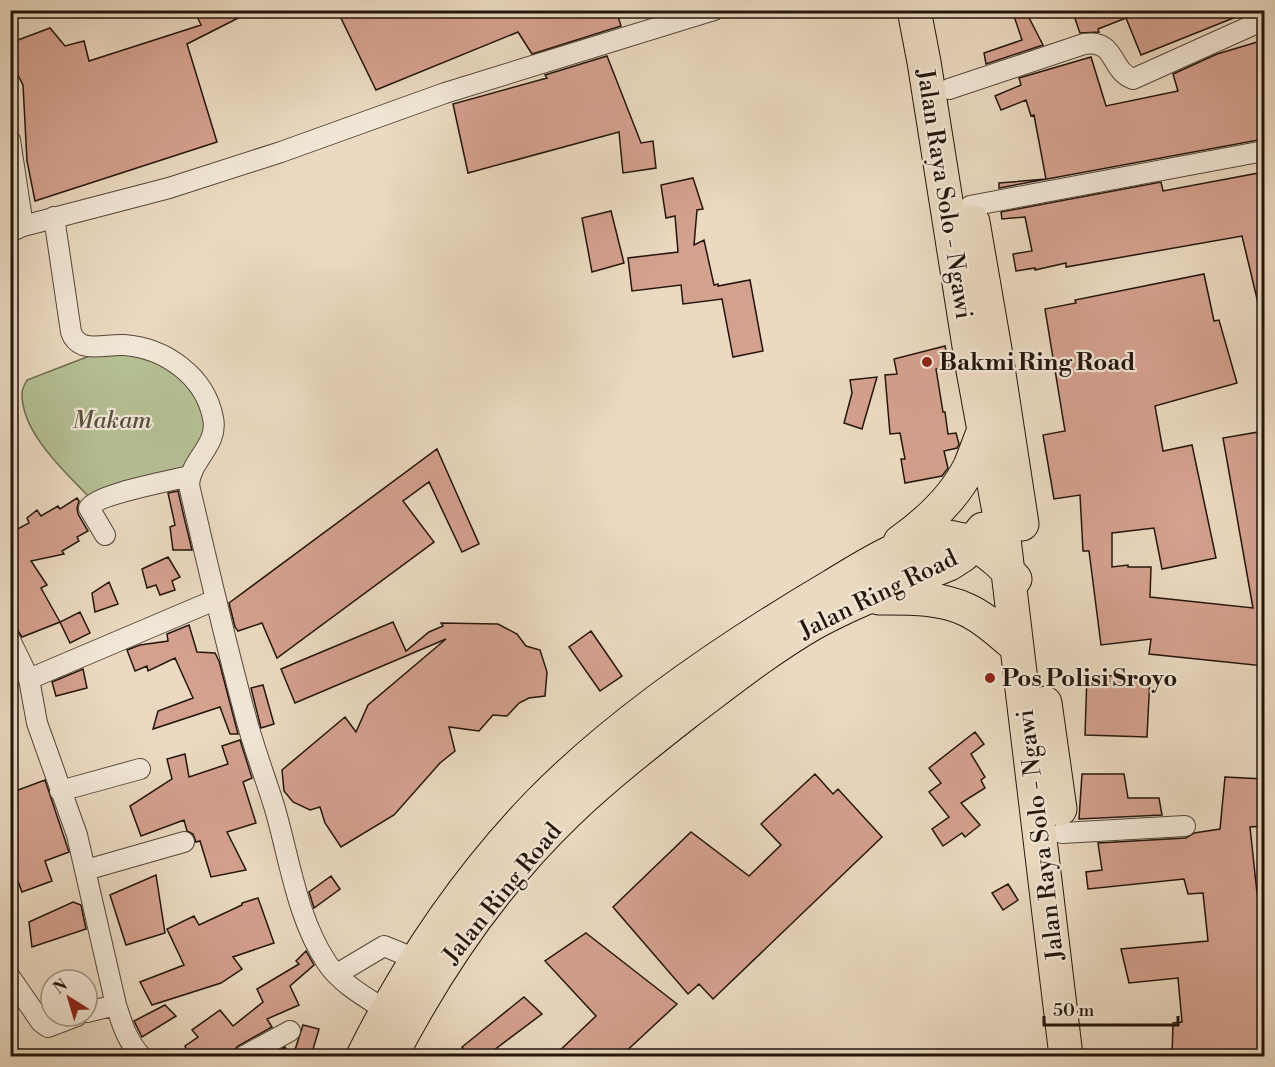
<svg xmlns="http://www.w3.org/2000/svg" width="1275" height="1067" font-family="'Libre Bodoni',serif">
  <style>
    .green { fill: #b5c094; stroke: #6c6a50; stroke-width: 1.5 }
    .building { fill: #d5a18f; stroke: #23150c; stroke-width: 1.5 }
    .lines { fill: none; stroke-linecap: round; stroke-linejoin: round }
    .minor-casing { stroke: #554639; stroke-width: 22 }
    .trunk-casing { stroke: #23150c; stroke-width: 35 }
    .minor { stroke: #f2e7d7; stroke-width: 20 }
    .trunk { stroke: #ebdac1; stroke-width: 33 }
    .poi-dot { fill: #8f2418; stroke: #f2e7d7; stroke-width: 2 }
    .labels { text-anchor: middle; stroke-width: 4.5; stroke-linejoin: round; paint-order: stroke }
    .street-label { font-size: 24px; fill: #23150c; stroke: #f2e7d7 }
    .poi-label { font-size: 24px; font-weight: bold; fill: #23150c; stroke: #f2e7d7; text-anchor: start }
    .park-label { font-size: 24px; font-style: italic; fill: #56513c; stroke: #f2e7d7 }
  </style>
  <rect width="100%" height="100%" fill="#ebdac1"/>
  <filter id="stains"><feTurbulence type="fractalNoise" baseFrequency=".00333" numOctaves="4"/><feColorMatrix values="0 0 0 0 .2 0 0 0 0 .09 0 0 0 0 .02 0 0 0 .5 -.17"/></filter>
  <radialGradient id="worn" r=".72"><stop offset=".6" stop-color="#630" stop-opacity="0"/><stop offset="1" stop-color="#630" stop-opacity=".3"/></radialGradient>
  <!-- green -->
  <path class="green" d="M116 351C141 358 176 365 192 388 199 398 203 412 208 423L186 470 89 497C64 471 21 432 22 393 22 389 25 384 27 380L92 355Z"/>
  <!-- building -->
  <path class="building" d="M194 10H254L187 44 217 142 35 201 27 161 23 85 10 60V43L50 28 65 46 84 41 89 61 201 25Z
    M337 10H616L621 26 532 54 518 32 376 90Z
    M1012 10H1025L1043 45 986 64 984 53 1022 40Z
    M1072 10H1250L1251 11 1141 55 1126 18 1098 29 1099 32 1080 33Z
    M1264 40V139L999 188V183L1046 179 1034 115 1031 116 1026 100 1001 110 995 96 1021 85 1019 78 1091 57 1106 106 1178 91 1173 74 1217 54Z
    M607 56 641 143 653 141 656 168 623 173 619 132 468 173 453 104 547 78 545 75Z
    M1264 172V306L1259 307 1242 236 1066 267V263L1035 270V268L1016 271 1013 254 1032 251 1025 217 1002 219 1001 212 1161 182 1163 191Z
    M693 178 703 209 697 210 694 245 704 240 714 285 718 284V286L750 280 763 351 733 357 722 299 683 304 681 285 632 291 628 258 678 252 675 216 666 218 661 185Z
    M611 211 624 263 592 272 582 218Z
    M1204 274 1214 321 1219 320 1237 383 1155 406 1163 451 1192 445 1216 558 1162 569 1154 528 1112 533V567L1128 565V567H1151L1150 597 1253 608 1223 438 1264 431V666L1149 654 1151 639 1101 645 1089 551H1083L1080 495 1054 499 1043 435 1065 431 1045 309 1076 303 1075 300Z
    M945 346 950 366 936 369 943 412H945L948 434 956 433 959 444 957 448 944 451 948 468 942 476 905 483 901 459H905L900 433 890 434 885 375 897 374 894 359Z
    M877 377 862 429 844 423 852 393 850 380Z
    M437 449 479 544 462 552 429 482 403 501 434 542 277 658 262 623 238 631 235 627 229 603Z
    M178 491 184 517 192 550H173L170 527 175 525 168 493Z
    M77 498 79 501 77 508 78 514 88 531 77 537 79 541 62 551 64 554 31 561 47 585 41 588 60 622 22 637 18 631 10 605V533L29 523 27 518 37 510 41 516 58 506 60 509Z
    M168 557 180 577 172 581 175 590 160 595 156 585 147 588 142 569Z
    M109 582 118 604 95 612 92 593Z
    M80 612 90 633 70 643 60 622Z
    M393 622 406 651 429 632 443 626 441 623 498 624 517 634 526 646 540 650 547 672 545 696 529 698 519 703 507 716 493 715 479 731 449 727 455 751 440 763 394 815 341 847 325 823 320 807 310 810 293 802 284 791 282 770 345 717 356 732 368 705 446 639 295 703 281 669Z
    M189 625 197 652 215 653 219 661 238 734H230L220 707 153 729 158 711 193 698 175 658 148 671 147 666 135 671 127 650 140 645 168 641 167 634Z
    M591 631 622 676 600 691 569 647Z
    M83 669 87 688 56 696 52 682Z
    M1087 675 1150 677 1147 737 1085 735Z
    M263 685 274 724 261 728 251 688Z
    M975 732 984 744 971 754 985 777 981 780 985 788 961 803 980 825 965 837 962 833 943 846 932 829 949 817 929 792 941 783 929 768Z
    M240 740 252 778 243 782 256 823 227 832 246 870 211 877 200 841 196 842 193 834 187 831 184 820 141 836 130 806 172 779 167 759 185 754 189 777 228 764 222 746Z
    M815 774 833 794 838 789 882 837 713 999 699 984 688 994 613 907 691 832 749 876 781 845 761 824Z
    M1082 774H1124L1128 798H1159L1162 815 1079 819Z
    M1225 777 1264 779V826L1250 827 1257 893 1264 892V1056H1172L1173 1023 1182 1022 1178 978 1129 983 1121 949 1208 941 1203 893 1188 894 1184 879 1088 889 1086 872 1102 870 1098 843 1186 838 1194 833 1220 829Z
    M45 780 69 852 45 861 52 881 22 892 10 860V793Z
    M156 875 165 933 126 945 110 895Z
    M331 876 340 889 314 908 309 892Z
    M1008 884 1018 900 1003 910 992 893Z
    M258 898 274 943 233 957 242 969 221 983 152 1005 140 982 184 965 167 929 194 916 199 925 242 905V903Z
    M73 902 81 905 86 929 32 947 29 922Z
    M586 933 677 1004 621 1056H554L596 1016 545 961Z
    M306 951 314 965 290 986 299 1005 267 1019 272 1027 238 1046 234 1050 232 1056H189L185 1046 198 1037 192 1030 220 1010 233 1026 263 1002 257 989 299 964 296 961Z
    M524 997 542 1014 486 1056H470L462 1047Z
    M165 1005 176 1016 142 1037 134 1021Z
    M303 1025 319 1029 311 1056H293Z
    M285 1047 290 1056H268Z"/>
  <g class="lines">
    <defs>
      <path id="minor" d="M949 89 1084 44C1117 39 1109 70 1133 79L1264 20
        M10 140 23 226
        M970 206 1264 151
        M54 217 71 332C73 338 76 342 83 345 95 349 111 344 124 345 165 348 205 376 213 418 219 445 190 460 189 485 207 563 225 641 246 718 254 749 266 779 275 809 290 861 297 918 327 963 341 984 367 998 387 1011
        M10 232 23 226 169 188 281 152 445 93 714 10
        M105 535 89 508C97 494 171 481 190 476
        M10 640 29 679 37 723 77 835 116 1005C122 1024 127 1041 141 1056
        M29 679 215 600
        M60 791 140 769
        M1062 833 1185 826
        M86 870 184 842
        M337 974 384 946 418 960
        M10 977 41 1022 48 1027 77 1016
        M87 1012 116 1005
        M244 1056 290 1031"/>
      <path id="trunk" d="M914 10 924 62 972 365 1004 539 1066 1056
        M973 222 997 361 1022 524
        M900 542C928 522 955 497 970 466 975 454 979 442 984 430
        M879 598C908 598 940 597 967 610 985 618 1001 634 1016 646
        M1045 703 1060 809
        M363 1056C408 965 467 878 538 804 619 721 732 645 832 586 860 569 905 540 938 537 970 535 995 556 1015 579
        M391 1056C437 967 495 882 568 812 607 775 648 743 690 710 730 680 769 649 812 624 855 600 903 583 949 564L963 555 983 529"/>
    </defs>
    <!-- minor casing -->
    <use href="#minor" class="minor-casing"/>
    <!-- trunk casing -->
    <use href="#trunk" class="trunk-casing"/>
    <!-- minor -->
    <use href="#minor" class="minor"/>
    <!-- trunk -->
    <use href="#trunk" class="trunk"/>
  </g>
  <!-- markers -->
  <g class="poi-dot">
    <circle cx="927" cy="362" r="6"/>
    <circle cx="990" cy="678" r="6"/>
  </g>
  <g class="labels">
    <!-- street labels -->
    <g class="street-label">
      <text transform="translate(945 194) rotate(81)" y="8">Jalan Raya Solo - Ngawi</text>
      <text transform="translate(878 594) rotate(-26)" y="8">Jalan Ring Road</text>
      <text transform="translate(1040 835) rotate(-97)" y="8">Jalan Raya Solo - Ngawi</text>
      <text transform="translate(502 893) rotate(-51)" y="8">Jalan Ring Road</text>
    </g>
    <!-- poi labels -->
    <g class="poi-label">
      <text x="939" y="370">Bakmi Ring Road</text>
      <text x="1002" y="686">Pos Polisi Sroyo</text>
    </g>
    <!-- park labels -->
    <g class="park-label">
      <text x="112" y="428">Makam</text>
    </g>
  </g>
  <!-- margin -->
  <rect width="1275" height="1067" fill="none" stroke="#ebdac1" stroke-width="36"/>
  <rect x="12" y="12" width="1251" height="1043" fill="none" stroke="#23150c" stroke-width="3"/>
  <rect x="18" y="18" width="1239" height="1031" fill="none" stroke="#23150c" stroke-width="1.5"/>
  <!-- north arrow -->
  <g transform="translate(69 998) rotate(323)"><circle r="28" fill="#f2e7d7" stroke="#9f9386" stroke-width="1.5"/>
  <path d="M0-4.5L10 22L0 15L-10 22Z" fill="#8f2418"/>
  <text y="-9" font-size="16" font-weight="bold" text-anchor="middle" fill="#23150c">N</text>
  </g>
  <!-- scale -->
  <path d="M1044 1016v9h134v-9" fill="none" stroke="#23150c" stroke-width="3"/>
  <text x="1053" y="1016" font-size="18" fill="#23150c" stroke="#f2e7d7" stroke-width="4.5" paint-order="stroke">50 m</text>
  <rect width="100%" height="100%" filter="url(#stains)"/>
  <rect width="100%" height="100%" fill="url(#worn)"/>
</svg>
